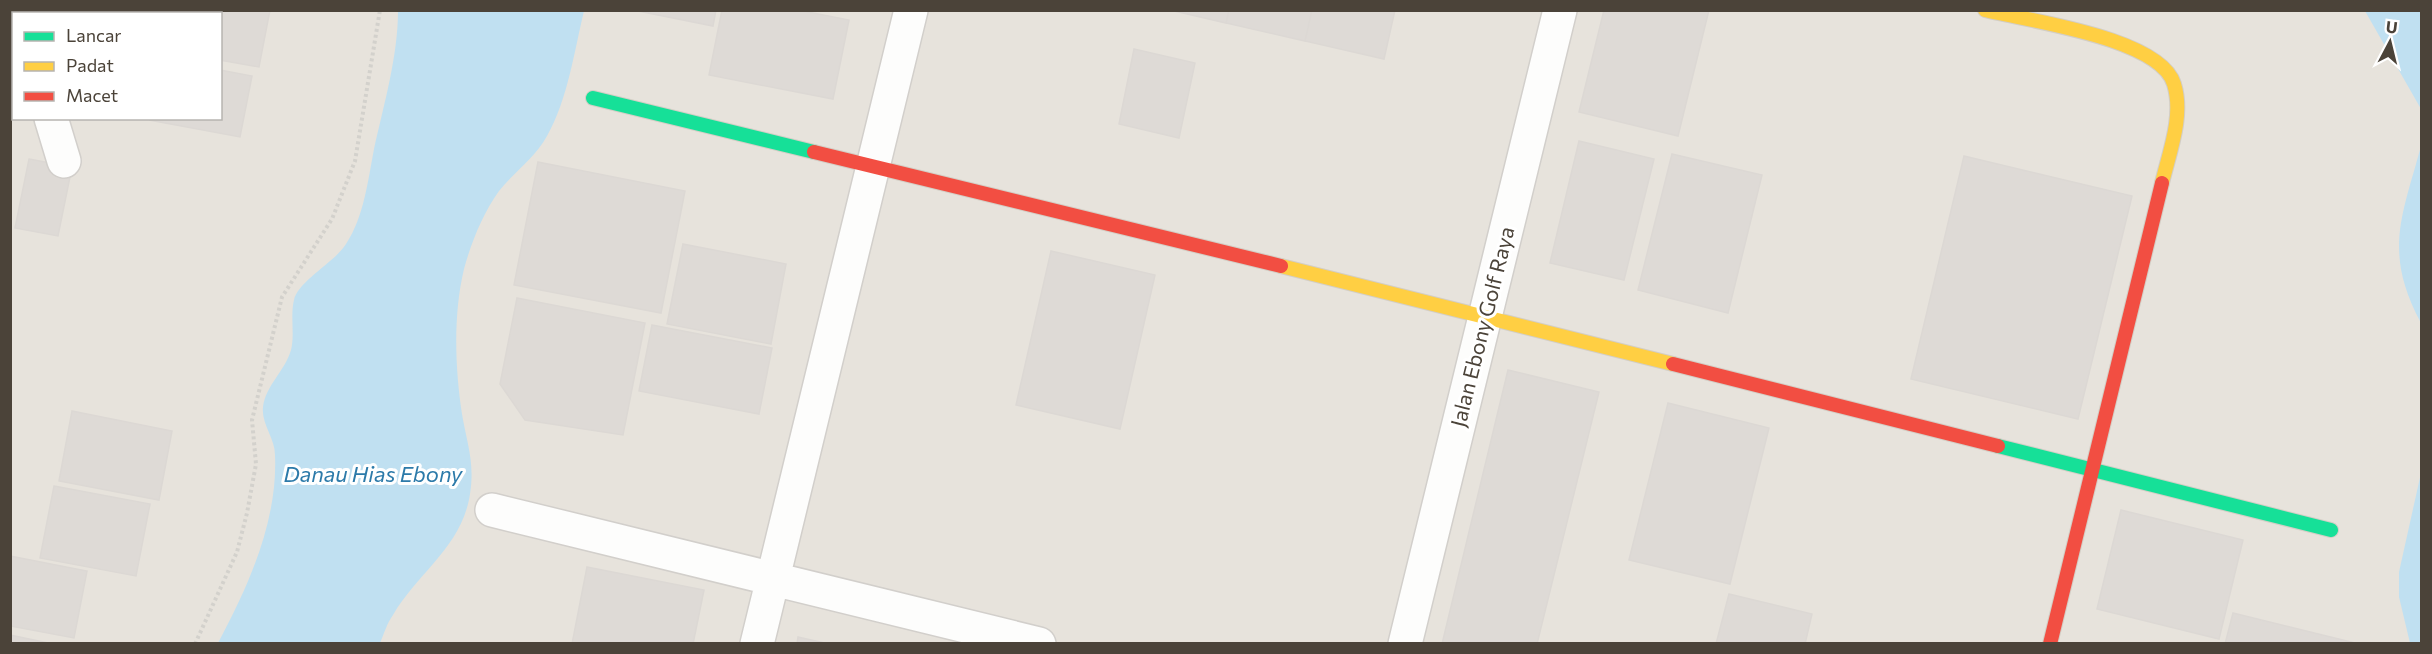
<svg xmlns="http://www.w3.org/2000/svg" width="2432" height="654" font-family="Commissioner,sans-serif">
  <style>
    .residential { fill: #e7e3dc; fill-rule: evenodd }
    .water { fill: #c0e0f1 }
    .building { fill: #dedad6; stroke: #dcd8d4; stroke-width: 1.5 }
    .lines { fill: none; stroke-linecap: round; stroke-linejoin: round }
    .street-casing { stroke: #d2cfcb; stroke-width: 36 }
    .fast-casing { stroke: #d3cec5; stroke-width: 16 }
    .slow-casing { stroke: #d3cec5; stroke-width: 16 }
    .jam-casing { stroke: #d3cec5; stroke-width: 16 }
    .path { stroke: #d3d1cc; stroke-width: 4; stroke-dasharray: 3 3; stroke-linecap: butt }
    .street { stroke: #fdfdfc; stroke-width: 33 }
    .fast { stroke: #16e098; stroke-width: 14 }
    .slow { stroke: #ffcf43; stroke-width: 14 }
    .jam { stroke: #f24e42; stroke-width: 14 }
    .labels { text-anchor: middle; stroke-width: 6; stroke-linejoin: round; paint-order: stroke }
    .street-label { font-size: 21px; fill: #4b4339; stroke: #fff }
    .water-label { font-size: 22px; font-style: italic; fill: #2c7aa9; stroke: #fff }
  </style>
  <rect width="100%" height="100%" fill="#f4f1ee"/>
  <!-- residential -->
  <path class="residential" d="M10 11H2421V643H11ZM14 14H220V118H14Z"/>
  <!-- water -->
  <path class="water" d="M398 11H584C574 52 568 99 547 136 535 158 514 172 499 191 483 213 471 243 464 269 453 315 455 368 462 414 467 444 475 462 470 494 462 547 418 572 393 615 387 623 384 634 380 643H218C248 587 278 521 275 455 275 438 261 424 263 407 266 385 285 371 291 350 295 334 290 316 294 300 298 281 334 263 346 244 364 217 368 180 374 149 384 104 398 56 398 11Z
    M2365 11H2421V109Z
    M2421 146V323C2383 252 2402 217 2421 146Z
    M2421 473V643H2410L2399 597V572Z"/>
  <!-- building -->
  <path class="building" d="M126 10H270L259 67 220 60V14H125Z
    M633 10H716L713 26Z
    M722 10H798L849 20 833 99 709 75Z
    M1170 10H1229L1226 23Z
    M1229 10H1312L1305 41 1226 23Z
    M1312 10H1395L1384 59 1305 41Z
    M1604 10H1709L1678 136 1579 112Z
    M1134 49 1195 63 1179 138 1119 124Z
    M220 70 252 76 240 137 149 120 220 118Z
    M1579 141 1654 159 1624 280 1550 263Z
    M1672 154 1762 175 1728 313 1638 290Z
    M1964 156 2132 196 2078 419 1911 379Z
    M29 159 72 167 58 236 15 228Z
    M538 162 685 191 661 313 514 285Z
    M683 244 786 264 771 344 667 324Z
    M1051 251 1155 275 1120 429 1016 405Z
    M517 298 645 323 623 435 525 420 500 384Z
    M652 325 772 348 759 414 639 391Z
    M1508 370 1599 392 1537 644H1442Z
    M1668 403 1769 428 1730 584 1629 560Z
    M72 411 172 431 159 500 59 481Z
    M54 486 150 504 136 576 40 558Z
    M2121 510 2243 540 2219 639 2097 609Z
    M10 556 87 571 74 638 10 626Z
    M587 567 704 590 693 644H572Z
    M1729 594 1812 614 1805 644H1716Z
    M2233 613 2359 644H2225Z
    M10 635 53 644H10Z
    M798 637 829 644H797Z"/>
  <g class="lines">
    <defs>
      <path id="street" d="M66 14V10
        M10 85 14 84
        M51 118 64 161
        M492 510 1039 644
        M757 644 911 10
        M1405 644 1560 10"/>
      <path id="fast" d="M593 98 814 152
        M1998 446 2331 530"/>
      <path id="slow" d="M1985 10C2029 21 2160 38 2174 84 2184 116 2169 153 2162 183
        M1281 266 1673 364"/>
      <path id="jam" d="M814 152 1281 266
        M1673 364 1998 446
        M2050 644 2162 183"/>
    </defs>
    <!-- street casing -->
    <use href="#street" class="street-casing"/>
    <!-- fast casing -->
    <use href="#fast" class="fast-casing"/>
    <!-- slow casing -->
    <use href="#slow" class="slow-casing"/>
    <!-- jam casing -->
    <use href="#jam" class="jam-casing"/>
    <!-- path -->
    <path class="path" d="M195 644 237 552 247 513 256 464 252 420 282 297 332 219 355 161 380 10"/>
    <!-- street -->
    <use href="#street" class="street"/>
    <!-- fast -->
    <use href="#fast" class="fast"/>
    <!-- slow -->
    <use href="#slow" class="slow"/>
    <!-- jam -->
    <use href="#jam" class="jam"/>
  </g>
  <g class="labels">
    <!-- street labels -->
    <g class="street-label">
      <text transform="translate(1483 327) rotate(-76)" y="7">Jalan Ebony Golf Raya</text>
    </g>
    <!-- water labels -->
    <g class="water-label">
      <text x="373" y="482">Danau Hias Ebony</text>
    </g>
  </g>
  <!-- border -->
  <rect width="2432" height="654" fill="none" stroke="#4b4339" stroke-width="24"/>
  <!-- legend -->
  <rect x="12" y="12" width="210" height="108" fill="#ffffff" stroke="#b7b4b0" stroke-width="1.5"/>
  <rect x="24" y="32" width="30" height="9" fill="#16e098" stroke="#b7b4b0" stroke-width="1.5"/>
  <text x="66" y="42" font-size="18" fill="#4b4339">Lancar</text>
  <rect x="24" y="62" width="30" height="9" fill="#ffcf43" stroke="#b7b4b0" stroke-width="1.5"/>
  <text x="66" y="72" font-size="18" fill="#4b4339">Padat</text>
  <rect x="24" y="92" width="30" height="9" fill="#f24e42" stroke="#b7b4b0" stroke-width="1.5"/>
  <text x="66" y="102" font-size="18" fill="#4b4339">Macet</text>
  <!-- north arrow -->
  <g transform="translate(2390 42) rotate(7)" stroke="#ffffff" stroke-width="4.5" paint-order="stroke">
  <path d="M0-4.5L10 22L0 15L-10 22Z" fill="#4b4339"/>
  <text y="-9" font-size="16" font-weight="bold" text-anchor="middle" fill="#4b4339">U</text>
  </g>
</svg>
